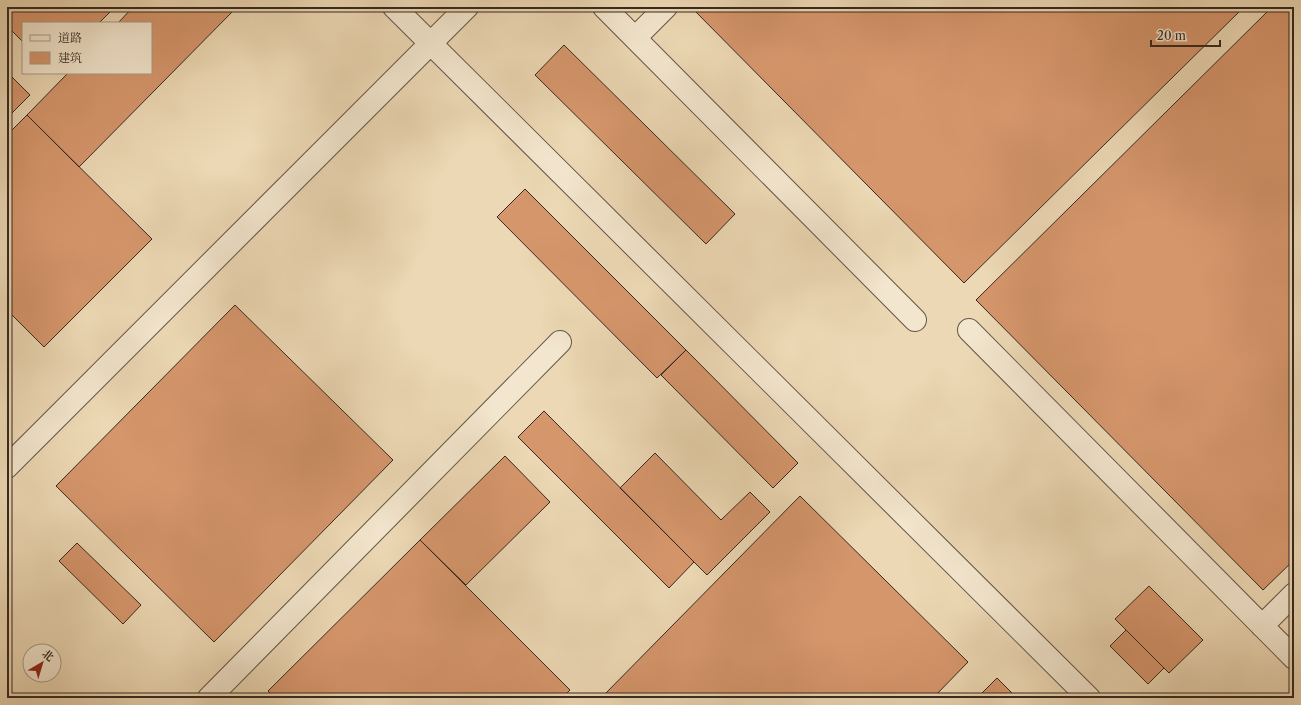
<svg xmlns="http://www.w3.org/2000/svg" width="1301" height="705" font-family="'Libre Caslon Text','Noto Serif SC',serif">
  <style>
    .building { fill: #d6966c; stroke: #362921 }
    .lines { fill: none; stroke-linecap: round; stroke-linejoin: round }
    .minor-casing { stroke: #645546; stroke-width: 24 }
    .minor { stroke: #f3e6ce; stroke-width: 22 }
  </style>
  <rect width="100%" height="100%" fill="#ecd8b4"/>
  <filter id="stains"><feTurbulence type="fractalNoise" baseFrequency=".005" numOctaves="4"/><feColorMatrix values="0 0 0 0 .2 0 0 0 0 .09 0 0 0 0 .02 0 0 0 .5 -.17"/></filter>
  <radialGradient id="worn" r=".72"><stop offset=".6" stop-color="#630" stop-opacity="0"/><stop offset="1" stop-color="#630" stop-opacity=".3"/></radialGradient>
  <!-- building -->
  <path class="building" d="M7 7H115L99 23H23V42L7 26Z
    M133 7H237L79 167 27 115 68 73H151V23H118Z
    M691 7H1244L964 283Z
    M1272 7H1294V560L1263 590 976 300Z
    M564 45 735 214 706 244 535 75Z
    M7 72 30 95 7 118Z
    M27 115 152 239 44 347 7 310V135Z
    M525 189 686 350 657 378 497 217Z
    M235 305 393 460 214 642 56 486Z
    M686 350 798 463 773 488 661 375Z
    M544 411 694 562 669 588 518 437Z
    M655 453 721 520 750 492 770 512 707 575 620 488Z
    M505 456 550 502 466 585 420 540Z
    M800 496 968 662 933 698H601Z
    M420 540 570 690 562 698H275L268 691Z
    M77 543 141 605 123 624 59 561Z
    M1149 586 1203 640 1169 673 1115 619Z
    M1126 630 1164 668 1148 684 1110 646Z
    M997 678 1017 698H977Z"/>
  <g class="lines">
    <defs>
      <path id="minor" d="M394 7 1089 698
        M604 7 915 320
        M635 38 666 7
        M969 330 1294 658
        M7 467 467 7
        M1262 626 1294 594
        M209 698 560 342"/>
    </defs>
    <!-- minor casing -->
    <use href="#minor" class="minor-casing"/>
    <!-- minor -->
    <use href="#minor" class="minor"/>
  </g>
  <!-- margin -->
  <rect width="1301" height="705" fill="none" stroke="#ecd8b4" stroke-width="24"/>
  <rect x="8" y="8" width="1285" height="689" fill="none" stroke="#362921" stroke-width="2"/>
  <rect x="12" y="12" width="1277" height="681" fill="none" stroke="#362921"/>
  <!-- legend -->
  <rect x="22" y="22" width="130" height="52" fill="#f3e6ce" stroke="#a79a89"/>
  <rect x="30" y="35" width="20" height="6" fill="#f3e6ce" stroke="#a79a89"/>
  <text x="58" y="42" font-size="12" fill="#362921">道路</text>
  <rect x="30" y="52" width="20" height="12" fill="#d6966c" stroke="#a79a89"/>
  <text x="58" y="62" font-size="12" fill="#362921">建筑</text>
  <!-- north arrow -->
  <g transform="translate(42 663) rotate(38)"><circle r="19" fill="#f3e6ce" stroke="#a79a89"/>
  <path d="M0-3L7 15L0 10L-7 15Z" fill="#8f2418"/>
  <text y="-6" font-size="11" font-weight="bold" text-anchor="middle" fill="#362921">北</text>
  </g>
  <!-- scale -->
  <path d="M1151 40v6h69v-6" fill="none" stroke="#362921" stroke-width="2"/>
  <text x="1157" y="40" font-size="12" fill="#362921" stroke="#f3e6ce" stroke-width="3" paint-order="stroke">20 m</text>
  <rect width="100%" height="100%" filter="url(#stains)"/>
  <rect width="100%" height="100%" fill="url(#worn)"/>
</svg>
